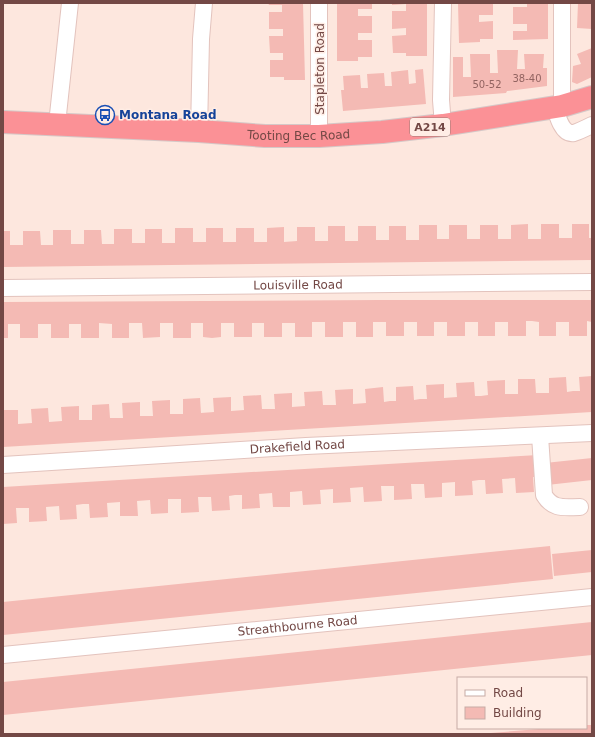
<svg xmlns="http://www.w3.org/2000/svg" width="595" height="737" font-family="'DejaVu Sans',sans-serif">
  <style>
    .building { fill: #f4bab4 }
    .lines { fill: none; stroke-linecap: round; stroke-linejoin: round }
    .minor-casing { stroke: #e3c3bd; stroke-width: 18 }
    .highway-casing { stroke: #d5c8c7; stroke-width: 24 }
    .minor { stroke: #fff; stroke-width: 16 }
    .highway { stroke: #fb9196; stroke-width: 22 }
    .labels { text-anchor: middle; stroke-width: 3; stroke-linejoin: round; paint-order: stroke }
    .number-label { font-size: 10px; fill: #936461 }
    .shield { fill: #ffede5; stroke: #9d7a75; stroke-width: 1 }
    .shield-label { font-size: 11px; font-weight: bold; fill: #734845 }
    .street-label { font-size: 12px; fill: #734845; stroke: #ffede5 }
    .transit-label { font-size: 12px; font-weight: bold; fill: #164399; stroke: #ffede5; text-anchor: start }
  </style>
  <rect width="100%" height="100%" fill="#fde7de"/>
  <!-- building -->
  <path class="building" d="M268 3H303L305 80H284V77H270V60H283V53H270L269 36H283V29H269V12H282V5H269Z
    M337 3H372V9H358V16H372V33H358V40H372V57H358V61H337Z
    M392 3H427V56H406V53H393L392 36 406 35V28L392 29V11H406V4L392 5Z
    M458 3H493V15H479V22L493 21V39H480V42L459 43Z
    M527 3H548V39L513 40V31H527V24H513V7H527Z
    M578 3H592V29L577 28Z
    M592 48V77L577 84 572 82 573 66 581 64 577 54Z
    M497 50H518L517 69H525L524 54H544L543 68H547V86L507 91 506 93 453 97V57H463V77H471L470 54H490V73H498Z
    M423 69 426 104 343 111 341 90H344L343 76 360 75 361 88H368L367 74 384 73 385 86H392L391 72 408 70 409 84 416 83 415 70Z
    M528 224V239H541V224H559V238H572V224H589V238H592V260L3 267V231H10V245H23V231H40L41 245H53V230H71V244H84V230H101L102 244H114V229H132V243H145V229H162V243H175V228H193V242H206V228H223V242H236V228H254V242H267V228L284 227V242L297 241V227H315V241H328V226H345V241H358V226H376V240H389V226H406V240H419V225H437V239H449V225H467V239H480V225H498V239H511V225Z
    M380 300H592V322L587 321V336H569V322H556V336H539V322L532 321H526V336H508V322H495V336H478V322H465V336H447V322H434V336H417V322H404V336H386V322H373V337H356V322H343V337H325V322H312V337H295V323H282V337H264V323H252V337H234V323H221V337L212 338 203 337V323H191V338H173V323H160V337L143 338 142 323H129V338H112V324L99 323V338H81V324H69V338H51V324H38V338H20V324H8V338H3V302Z
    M592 376V412L3 447V410H18V424L32 423 31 409 48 408 49 422 62 421 61 407 79 406V420H92V405L109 404 110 418H123L122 403 140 402V416H153L152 401 170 400V414H183V399L200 398 201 413 214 412 213 398 231 397V411L244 410 243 396 261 395 262 409H275L274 394 292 393V407L305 406 304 392 322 391 323 405H336L335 390 353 389V404L366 403 365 389 383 387 384 402 390 401H396V387L413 386 414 400 420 399H427L426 385 444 384V398L457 397 456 383 474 382 475 396H481L488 395 487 381 505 380V394H518V379H535L536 393H549V378L566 377 567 392 573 391H580L579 377Z
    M538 455 539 477H533L534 492 516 493 515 478 502 479 503 493 486 494 485 480H479L472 481 473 495 455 496V482L442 483V497L425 498 424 484H411L412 499 394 500V486H381L382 501 364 502 363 487 350 488 351 502 333 503V489L320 490 321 504 303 505 302 491 290 492V507H273L272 493 259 494 260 508 242 509V495H235L229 496 230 510 212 511 211 497H198L199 512 181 513V499H168V513L151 514 150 500 137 501 138 516H120V502L107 503 108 517 90 518 89 504H83L76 505 77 519 60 520 59 506 46 507 47 521 29 522V508H16L17 523 3 524V487Z
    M592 458V480L547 485 545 463Z
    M550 546 553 579 3 635V602Z
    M592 550V572L554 576 552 554Z
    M592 622V655L3 715V682Z
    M586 725H592V734H491V733L551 728H586Z"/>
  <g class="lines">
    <defs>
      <g id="minor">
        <path d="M443 3 441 100 443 125"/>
        <path d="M562 106V3"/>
        <path d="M555 107C557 115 562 135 574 133 580 131 586 128 592 125"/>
        <path d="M57 124 70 3"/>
        <path d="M199 131 201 39 204 3"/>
        <path d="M319 136V3"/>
        <path id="s1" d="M3 288 592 282"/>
        <path d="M540 436 544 495C553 510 564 507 580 507"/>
        <path id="s2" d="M3 465 306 446 592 433"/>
        <path id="s3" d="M3 655 592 597"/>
      </g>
      <g id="highway">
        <path id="s4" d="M3 122 199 131 265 136H319L382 132 443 125 562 106 592 97"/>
      </g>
    </defs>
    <!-- minor casing -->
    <use href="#minor" class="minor-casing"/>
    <!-- highway casing -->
    <use href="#highway" class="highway-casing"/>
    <!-- minor -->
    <use href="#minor" class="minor"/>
    <!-- highway -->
    <use href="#highway" class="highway"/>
  </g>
  <!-- icons -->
  <defs>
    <symbol id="bus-ring" viewBox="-11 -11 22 22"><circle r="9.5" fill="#ffede5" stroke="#1a4fb4" stroke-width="1.5"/><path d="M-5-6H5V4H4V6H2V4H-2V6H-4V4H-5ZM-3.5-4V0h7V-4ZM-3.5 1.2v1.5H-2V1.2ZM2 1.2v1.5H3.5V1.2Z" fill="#1a4fb4"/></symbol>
  </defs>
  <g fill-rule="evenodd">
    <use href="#bus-ring" x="94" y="104" width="22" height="22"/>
  </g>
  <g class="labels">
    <!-- number labels -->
    <g class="number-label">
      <text x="527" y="82">38-40</text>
      <text x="487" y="88">50-52</text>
    </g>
    <!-- shield labels -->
    <rect class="shield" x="410" y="118" width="40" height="18" rx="3"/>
    <g class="shield-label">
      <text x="430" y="131">A214</text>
    </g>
    <!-- street labels -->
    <g class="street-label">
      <text transform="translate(320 69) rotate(-90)" y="4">Stapleton Road</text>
      <text dy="4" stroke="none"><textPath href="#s4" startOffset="296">Tooting Bec Road</textPath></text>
      <text dy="4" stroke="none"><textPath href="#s1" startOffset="295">Louisville Road</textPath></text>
      <text dy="4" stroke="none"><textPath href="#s2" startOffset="295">Drakefield Road</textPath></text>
      <text dy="4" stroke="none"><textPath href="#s3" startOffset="296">Streathbourne Road</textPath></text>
    </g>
    <!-- transit labels -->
    <g class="transit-label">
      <text x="119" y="119">Montana Road</text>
    </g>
  </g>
  <!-- border -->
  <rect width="595" height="737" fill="none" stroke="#734845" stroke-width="8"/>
  <!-- legend -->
  <rect x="457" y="677" width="130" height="52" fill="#ffede5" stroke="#c7aba5"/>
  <rect x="465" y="690" width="20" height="6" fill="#ffffff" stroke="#c7aba5"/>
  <text x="493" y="697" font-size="12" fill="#734845">Road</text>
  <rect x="465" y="707" width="20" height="12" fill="#f4bab4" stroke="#c7aba5"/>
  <text x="493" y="717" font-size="12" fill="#734845">Building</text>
</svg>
